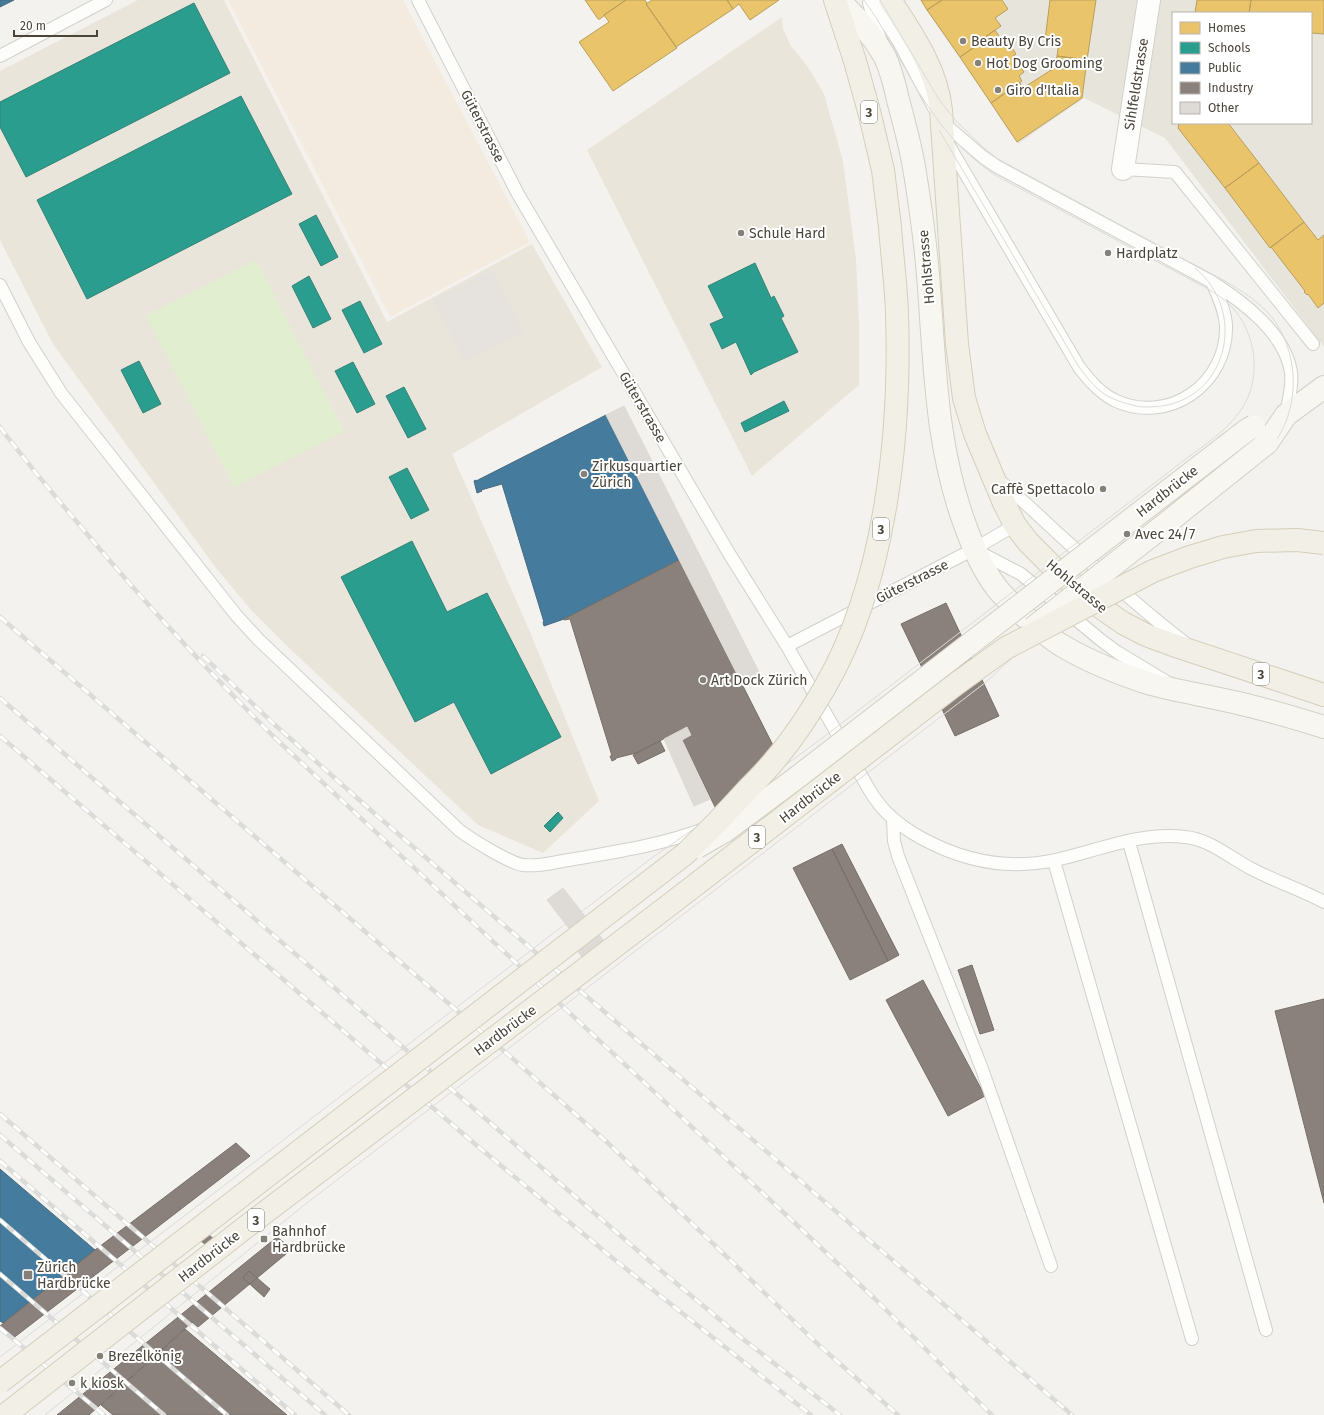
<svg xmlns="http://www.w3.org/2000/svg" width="1324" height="1415" font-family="'Fira Sans',sans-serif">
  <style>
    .residential { fill: #e7e4dc; fill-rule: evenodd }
    .commercial { fill: #f3ebdf }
    .education { fill: #eae5da }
    .green { fill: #e1eecf }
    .parking { fill: #e6e3df }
    .homes { fill: #e9c46a; stroke: #ba9e5b }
    .schools { fill: #2a9d8f; stroke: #348275 }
    .public { fill: #457b9d; stroke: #476a7f }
    .industry { fill: #8a817c; stroke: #776f68 }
    .building { fill: #dedbd6; stroke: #dcd9d4 }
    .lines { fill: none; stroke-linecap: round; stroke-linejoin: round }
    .lane-casing { stroke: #d2d0cb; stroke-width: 14 }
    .street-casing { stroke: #d2d0cb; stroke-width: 24 }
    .secondary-casing { stroke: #d3cfc5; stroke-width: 24 }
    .primary-casing { stroke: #d6cebb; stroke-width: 24 }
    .lane { stroke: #fdfdfc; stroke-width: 12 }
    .street { stroke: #fdfdfc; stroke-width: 22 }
    .secondary { stroke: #f7f6f1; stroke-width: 22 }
    .primary { stroke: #f2efe6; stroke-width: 22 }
    .tram { stroke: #dbdbda; stroke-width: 1 }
    .rail-casing { stroke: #dbdbda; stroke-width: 4.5 }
    .rail { stroke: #fff; stroke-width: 3; stroke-dasharray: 9; stroke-linecap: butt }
    .secondary-bridge-casing { stroke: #d3cfc5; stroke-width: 24; stroke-linecap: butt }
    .primary-bridge-casing { stroke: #d6cebb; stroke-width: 24; stroke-linecap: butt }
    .secondary-bridge { stroke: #f7f6f1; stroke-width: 22 }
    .primary-bridge { stroke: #f2efe6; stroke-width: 22 }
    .poi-dot { fill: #868178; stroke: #fff; stroke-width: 1.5 }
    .labels { text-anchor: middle; stroke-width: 4; stroke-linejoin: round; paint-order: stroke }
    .shield { fill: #fff; stroke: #817c74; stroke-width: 1 }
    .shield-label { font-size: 13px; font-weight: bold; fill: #4b4439 }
    .poi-label { font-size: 14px; fill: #4b4439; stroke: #fff; text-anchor: start }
    .street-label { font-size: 14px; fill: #4b4439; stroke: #fff }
  </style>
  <rect width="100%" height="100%" fill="#f4f2ee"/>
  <!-- residential -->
  <path class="residential" d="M920 0H1324V347L1165 138 1084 98 1018 144ZM1173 13H1311V123H1173Z"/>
  <!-- commercial -->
  <path class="commercial" d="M228 0H403L530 242 390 317Z"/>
  <!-- education -->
  <path class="education" d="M138 0H224L387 322 532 244 602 367 452 454 530 632 599 801 543 853 478 825 288 647 252 611 216 568 53 344 0 240V71Z
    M782 17 783 29 791 46 808 67 824 94 843 161 856 259 859 322V385L752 476 587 150Z"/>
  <!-- green -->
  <path class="green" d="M256 260 344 431 234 487 146 316Z"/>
  <!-- parking -->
  <path class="parking" d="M492 269 524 331 464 361 432 300Z"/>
  <!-- homes -->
  <path class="homes" d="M585 0H626L604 15H605L600 19H598Z
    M626 0H645L647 3 646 4 677 48 613 91 579 42 609 22 604 15Z
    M652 0H727L733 9 676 47 646 4Z
    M727 0H779L750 20 739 4 733 9Z
    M921 0H942L927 10Z
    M942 0H1002L1008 9 995 18 1001 26 975 44 976 46 960 57 927 10Z
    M1050 0H1096L1087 60 1057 56 1059 42 1045 40Z
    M1197 0H1251L1249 13H1195Z
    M1251 0H1324V34L1311 33V13H1249Z
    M995 30 1009 51 1012 48 1016 54 1013 56 1024 72 1019 76 1022 81 991 103 960 57 976 46 975 44Z
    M1057 56 1087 60 1082 98 1017 142 991 103 1020 83 1023 88 1056 67Z
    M1179 123H1228L1259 163 1225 188 1178 128Z
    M1259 163 1304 222 1270 248 1225 188Z
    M1304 222 1318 240 1324 235V303L1318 308 1308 294 1307 295 1304 292 1305 291 1271 247Z"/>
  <!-- schools -->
  <path class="schools" d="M194 3 230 73 26 177 0 127V102Z
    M241 96 292 194 87 299 37 200Z
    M316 215 338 257 321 266 299 224Z
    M755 263 771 298 774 296 784 316 781 318 798 352 754 372 751 375 736 342 722 349 710 324 724 318 708 286Z
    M309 276 331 319 313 328 292 286Z
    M360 301 382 344 364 353 342 310Z
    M139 361 161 404 143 413 121 370Z
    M353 362 375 404 357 413 335 371Z
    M404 387 426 429 408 438 386 396Z
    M784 401 789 411 745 432 741 423Z
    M407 468 429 510 411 519 389 477Z
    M412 541 447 612 487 593 561 737 491 774 454 702 415 722 341 577Z
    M558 812 563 818 550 832 544 826Z"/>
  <!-- public -->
  <path class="public" d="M0 0H14L0 7Z
    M606 415 679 560 564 619 544 626 543 622H544L502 484 481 490 482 491 477 493 474 481 476 480V481Z
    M0 1169 95 1250 3 1323 0 1321Z"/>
  <!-- industry -->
  <path class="industry" d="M679 560 783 765 719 815 682 740 691 735 687 727 636 753 616 758V759L612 761 610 756H612L570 619 564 620V619Z
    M946 603 999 716 955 736 901 624Z
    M660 741 665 751 638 764 633 755Z
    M842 844 899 955 888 961 832 849Z
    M832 849 888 961 850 980 793 868Z
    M972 965 994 1030 980 1034 958 970Z
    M923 980 985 1096 948 1116 886 1000Z
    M1324 999V1203L1275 1011Z
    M236 1143 250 1156 12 1339 0 1329V1326L95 1250Z
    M202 1229 216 1241 210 1248 196 1237Z
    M277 1237 292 1249 198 1327 192 1322 89 1415H57Z
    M249 1271 270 1289 264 1297 243 1278Z
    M185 1329 287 1415H113L101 1405Z"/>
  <!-- building -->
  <path class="building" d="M624 406 761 676 743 686 606 415Z
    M687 727 691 735 682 740 710 799 694 806 664 739Z
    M563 888 611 950 589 966 570 941 575 936 547 900Z"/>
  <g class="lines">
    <defs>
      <path id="lane" d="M418 0 518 194 730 555 787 646 870 791C875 799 880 806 887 813 897 823 910 832 923 839 964 861 1009 870 1055 860 1097 851 1141 831 1185 837 1209 839 1229 857 1250 868 1274 881 1300 889 1324 902
        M872 0 899 42 934 108
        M869 3 880 39
        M0 56 106 0
        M941 121 983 157 996 166 1212 282C1243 302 1285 333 1291 372 1293 387 1288 401 1286 415
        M948 144 1079 367C1089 380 1099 392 1114 400 1168 426 1228 384 1226 325 1225 310 1218 296 1212 282
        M1123 169 1175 172 1313 344
        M0 285 29 342 61 393 236 615 258 639 459 830C471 839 509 863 523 865 538 867 554 862 569 860 614 852 663 845 706 828
        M997 479C1020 497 1041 518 1063 538 1102 574 1142 610 1185 643
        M977 551 1021 574 1102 641 1117 652 1165 681
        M787 646 974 549 1015 525
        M801 784 834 768
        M893 819 894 841 898 856 982 1069 1051 1266
        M1129 842 1266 1330
        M1054 861 1192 1339"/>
      <path id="street" d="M1123 169 1149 0"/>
      <path id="secondary" d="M838 0C856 16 873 36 885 57 891 70 895 86 898 100 904 122 910 144 914 167 920 203 925 239 928 275 935 363 935 449 968 533 976 554 986 576 1001 593 1013 606 1027 619 1041 630 1047 635 1054 641 1061 645 1089 662 1120 674 1151 684 1177 691 1203 695 1229 701 1261 708 1292 717 1324 727
        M1267 443 1286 415 1324 387"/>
      <path id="primary" d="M835 0 855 61 870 115 883 170 890 227
        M890 0C912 34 937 69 941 110L957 344 964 398 975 434 1004 503 1015 525 1028 542 1055 569 1100 607 1123 623 1146 635 1173 645 1324 695"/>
    </defs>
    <!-- lane casing -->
    <use href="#lane" class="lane-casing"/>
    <!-- street casing -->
    <use href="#street" class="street-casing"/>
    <!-- secondary casing -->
    <use href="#secondary" class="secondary-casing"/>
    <!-- primary casing -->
    <use href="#primary" class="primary-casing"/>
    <!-- lane -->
    <use href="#lane" class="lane"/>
    <!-- street -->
    <use href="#street" class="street"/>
    <!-- secondary -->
    <use href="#secondary" class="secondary"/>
    <!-- primary -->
    <use href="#primary" class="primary"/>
    <!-- tram -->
    <path class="tram" d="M864 0 877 19 922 98
      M939 130 1079 367C1085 375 1091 383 1099 390 1108 398 1120 402 1132 405 1141 408 1152 407 1162 406 1229 396 1247 310 1195 268
      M0 1357 649 860 787 764 825 736 1187 458C1205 445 1224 432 1238 414 1263 383 1258 333 1230 305 1224 299 1216 294 1208 289L995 175C961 151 942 129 920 94
      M45 1415 303 1206 986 682 1051 622 1077 600 1255 464C1263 456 1271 448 1277 439 1301 402 1298 350 1271 316 1258 301 1242 291 1225 281L1022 172 998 159 984 148 956 121 940 101 880 0"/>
    <defs>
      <path id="rail" d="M0 427C26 462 54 495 82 528 143 601 207 670 274 737L798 1226 873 1297 992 1415
        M0 617 512 1058 608 1143 821 1347 898 1415
        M203 656 274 724 374 813 1072 1415
        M0 698 652 1263 743 1339 840 1415
        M0 736 475 1144 615 1260 811 1415
        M0 1114 349 1415
        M0 1135 325 1415
        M0 1161 295 1415
        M0 1220 227 1415
        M0 1274 164 1415
        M0 1328 104 1415"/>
    </defs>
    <!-- rail casing -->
    <use href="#rail" class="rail-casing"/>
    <!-- rail -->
    <use href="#rail" class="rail"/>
    <defs>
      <path id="secondary-bridge" d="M1033 628 1158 530 1267 443
        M697 847 725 831 795 779 1247 430 1254 426"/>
      <path id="primary-bridge" d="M0 1382 685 854C707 833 728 811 748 789 757 780 766 771 774 761 793 739 810 713 825 687 886 582 901 433 897 313 896 284 892 255 890 227
        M5 1415 251 1223 668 906 956 684 1006 648 1153 571 1190 557 1223 547 1256 541 1297 540 1324 543"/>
    </defs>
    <!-- secondary-bridge casing -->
    <use href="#secondary-bridge" class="secondary-bridge-casing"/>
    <!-- primary-bridge casing -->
    <use href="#primary-bridge" class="primary-bridge-casing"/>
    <!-- secondary-bridge -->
    <use href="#secondary-bridge" class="secondary-bridge"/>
    <!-- primary-bridge -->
    <use href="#primary-bridge" class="primary-bridge"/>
  </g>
  <!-- markers -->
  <g class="poi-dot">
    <circle cx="963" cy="41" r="4"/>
    <circle cx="978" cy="63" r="4"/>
    <circle cx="998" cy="90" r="4"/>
    <circle cx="741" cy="233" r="4"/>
    <circle cx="1108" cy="253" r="4"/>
    <circle cx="584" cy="474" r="4"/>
    <circle cx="1103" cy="489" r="4"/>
    <circle cx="1127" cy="534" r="4"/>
    <circle cx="703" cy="680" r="4"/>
    <rect x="260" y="1235" width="8" height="8" rx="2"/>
    <rect x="23" y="1270" width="10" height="10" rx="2"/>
    <circle cx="100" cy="1356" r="4"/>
    <circle cx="72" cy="1383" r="4"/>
  </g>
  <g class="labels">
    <!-- shield labels -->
    <g class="shield">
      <rect x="861" y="101" width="16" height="22" rx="3"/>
      <rect x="873" y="518" width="16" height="22" rx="3"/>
      <rect x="1253" y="663" width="16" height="22" rx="3"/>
      <rect x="749" y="826" width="16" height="22" rx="3"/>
      <rect x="248" y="1209" width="16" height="22" rx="3"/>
    </g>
    <g class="shield-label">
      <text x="869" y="117">3</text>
      <text x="881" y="534">3</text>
      <text x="1261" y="679">3</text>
      <text x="757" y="842">3</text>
      <text x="256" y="1225">3</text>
    </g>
    <!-- poi labels -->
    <g class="poi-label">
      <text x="971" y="46">Beauty By Cris</text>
      <text x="986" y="68">Hot Dog Grooming</text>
      <text x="1006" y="95">Giro d'Italia</text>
      <text x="749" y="238">Schule Hard</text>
      <text x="1116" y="258">Hardplatz</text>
      <text x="592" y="471">Zirkusquartier<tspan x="592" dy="16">Zürich</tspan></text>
      <text x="1095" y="494" text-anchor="end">Caffè Spettacolo</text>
      <text x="1135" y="539">Avec 24/7</text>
      <text x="711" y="685">Art Dock Zürich</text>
      <text x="272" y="1236">Bahnhof<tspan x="272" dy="16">Hardbrücke</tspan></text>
      <text x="37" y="1272">Zürich<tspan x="37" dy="16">Hardbrücke</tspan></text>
      <text x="108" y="1361">Brezelkönig</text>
      <text x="80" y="1388">k kiosk</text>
    </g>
    <!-- street labels -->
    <g class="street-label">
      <text transform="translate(1136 84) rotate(-81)" y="5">Sihlfeldstrasse</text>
      <text transform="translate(483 126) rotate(63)" y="5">Güterstrasse</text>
      <text transform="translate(926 267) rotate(-95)" y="5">Hohlstrasse</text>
      <text transform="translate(643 407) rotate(60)" y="5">Güterstrasse</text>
      <text transform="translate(1167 491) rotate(-38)" y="5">Hardbrücke</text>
      <text transform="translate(912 581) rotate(-27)" y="5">Güterstrasse</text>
      <text transform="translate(1077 586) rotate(40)" y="5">Hohlstrasse</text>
      <text transform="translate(810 797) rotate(-38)" y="5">Hardbrücke</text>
      <text transform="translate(505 1030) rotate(-37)" y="5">Hardbrücke</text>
      <text transform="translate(209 1256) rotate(-38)" y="5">Hardbrücke</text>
    </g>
  </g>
  <!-- legend -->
  <rect x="1172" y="12" width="140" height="112" fill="#ffffff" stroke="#b7b4b0"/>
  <rect x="1180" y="22" width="20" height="12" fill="#e9c46a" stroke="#b7b4b0"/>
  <text x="1208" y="32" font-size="12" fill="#4b4439">Homes</text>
  <rect x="1180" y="42" width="20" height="12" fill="#2a9d8f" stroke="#b7b4b0"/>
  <text x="1208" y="52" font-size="12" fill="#4b4439">Schools</text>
  <rect x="1180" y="62" width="20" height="12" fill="#457b9d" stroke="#b7b4b0"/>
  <text x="1208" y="72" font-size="12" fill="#4b4439">Public</text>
  <rect x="1180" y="82" width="20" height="12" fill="#8a817c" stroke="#b7b4b0"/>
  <text x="1208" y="92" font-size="12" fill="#4b4439">Industry</text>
  <rect x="1180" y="102" width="20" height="12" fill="#dedbd6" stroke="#b7b4b0"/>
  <text x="1208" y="112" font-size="12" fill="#4b4439">Other</text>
  <!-- scale -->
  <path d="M14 30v6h83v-6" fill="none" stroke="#4b4439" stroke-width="2"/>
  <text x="20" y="30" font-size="12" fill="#4b4439" stroke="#ffffff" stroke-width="3" paint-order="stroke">20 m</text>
</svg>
